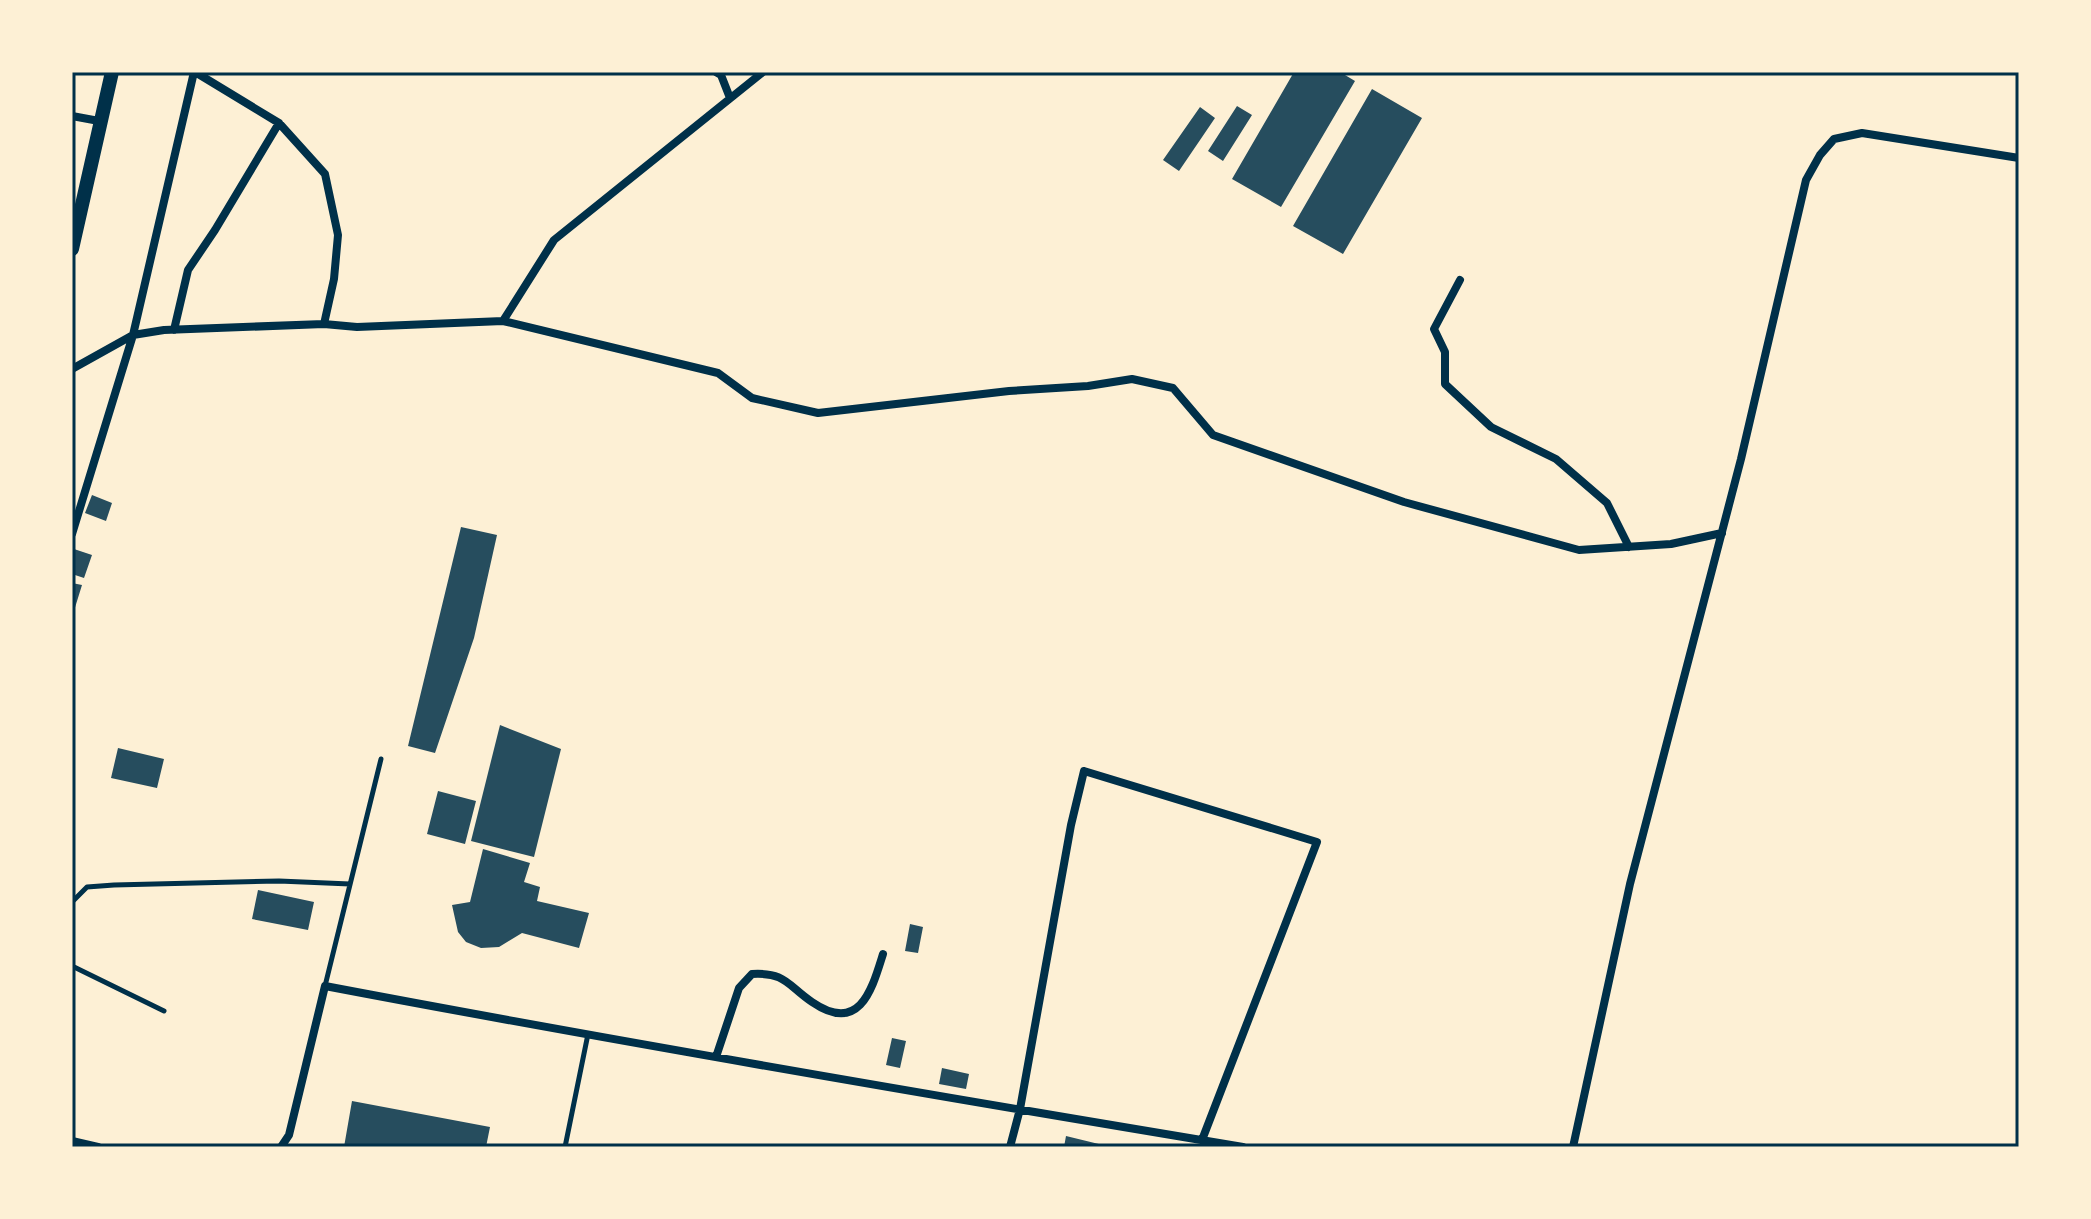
<svg xmlns="http://www.w3.org/2000/svg" width="2091" height="1219" font-family="Raleway,sans-serif">
  <style>
    .building { fill: #264d5e }
    .lines { fill: none; stroke-linecap: round; stroke-linejoin: round }
    .service { stroke: #003049; stroke-width: 5 }
    .minor { stroke: #003049; stroke-width: 8 }
    .tertiary { stroke: #003049; stroke-width: 14 }
    .neatline { fill: none; stroke: #003049; stroke-width: 3 }
  </style>
  <rect width="100%" height="100%" fill="#fdf0d5"/>
  <!-- building -->
  <path class="building" d="M1294 72H1340L1355 81 1281 207 1232 179Z
    M1372 89 1422 118 1343 254 1293 226Z
    M1237 106 1252 115 1223 161 1208 151Z
    M1200 107 1215 118 1179 171 1163 160Z
    M92 495 112 503 106 521 85 513Z
    M461 527 497 535 474 638 435 753 408 746Z
    M74 549 92 555 84 578 72 574Z
    M72 583 82 585 73 614H72Z
    M500 725 561 749 534 857 471 841Z
    M118 748 164 759 157 788 111 778Z
    M438 791 476 801 465 844 427 834Z
    M483 849 530 863 524 882 540 887 537 901 589 913 579 948 522 933 499 947 481 948 466 942 458 932 452 905 470 902Z
    M258 890 314 902 308 930 252 919Z
    M910 924 923 927 918 953 905 951Z
    M892 1038 906 1041 900 1068 886 1065Z
    M942 1068 969 1074 966 1089 939 1084Z
    M352 1101 490 1127 486 1147H344Z
    M1066 1136 1107 1146V1147H1064Z"/>
  <g class="lines">
    <!-- service -->
    <path class="service" d="M72 902 87 887 114 885 279 881 350 884
      M72 966 164 1011
      M325 986 381 759
      M565 1147 588 1034"/>
    <!-- minor -->
    <path class="minor" d="M195 72 279 123 325 174 338 235 334 279 324 324
      M716 72 721 75 730 98
      M72 116 99 121
      M1460 280 1434 329 1445 352V384L1491 427 1556 459 1607 503 1629 547
      M503 321 718 373 752 398 818 413 1009 391 1088 386 1132 379 1173 388 1213 435 1404 502 1579 550 1671 544 1722 533
      M174 330 188 270 215 230 279 123
      M72 369 133 335 164 330 324 324 357 327 503 321 554 240 763 72
      M72 534 133 335 194 72
      M716 1057 739 988 752 974C786 972 788 986 812 1002 860 1035 872 989 883 954
      M72 1141 98 1147
      M281 1147 289 1135 325 986C630 1044 936 1096 1243 1147
      M1010 1147 1020 1109 1071 825 1084 771 1317 842 1202 1140
      M1573 1147 1630 884 1741 459 1806 180 1820 155 1834 139 1862 133 2019 158"/>
    <!-- tertiary -->
    <path class="tertiary" d="M72 249 112 72"/>
  </g>
  <!-- border -->
  <rect width="2091" height="1219" fill="none" stroke="#fdf0d5" stroke-width="148"/>
  <rect x="74" y="74" width="1943" height="1071" class="neatline"/>
</svg>
